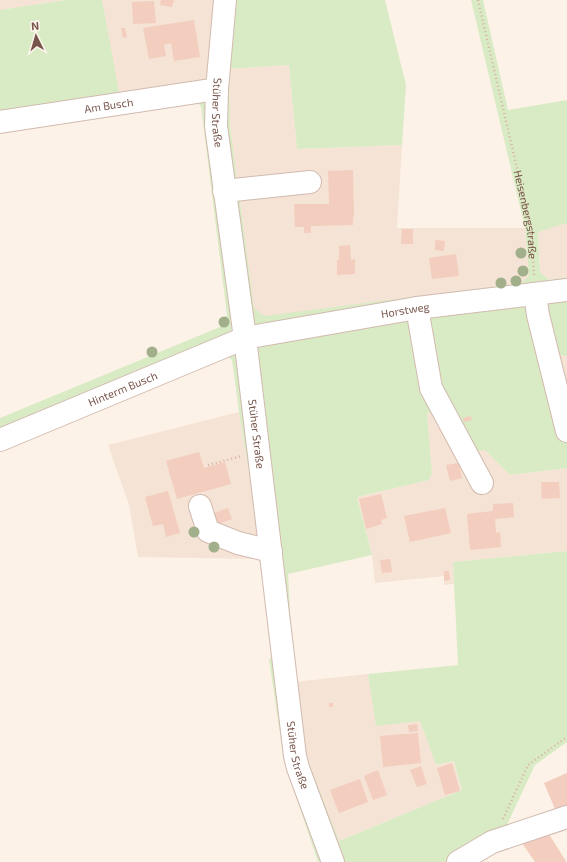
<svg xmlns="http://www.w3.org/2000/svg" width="567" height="862" font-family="'Exo 2',sans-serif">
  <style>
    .residential { fill: #f5e3d5 }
    .green { fill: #d9ebc5 }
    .building { fill: #f3cdbe }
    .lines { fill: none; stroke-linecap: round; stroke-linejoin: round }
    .minor-casing { stroke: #d2baaf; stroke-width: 24 }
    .path { stroke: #d8b0a1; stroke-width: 2.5; stroke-dasharray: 1 3; stroke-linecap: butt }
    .minor { stroke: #fff; stroke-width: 22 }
    .tree { fill: #a1af8b }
    .labels { text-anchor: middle; stroke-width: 4; stroke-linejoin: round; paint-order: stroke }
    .street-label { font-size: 11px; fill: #78554a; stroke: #fff6ee }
  </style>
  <rect width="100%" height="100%" fill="#fdf2e7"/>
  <!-- residential -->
  <path class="residential" d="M0 0H65L0 10Z
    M102 0H219L208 77 199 82 118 92Z
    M289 65 297 149 402 145 397 228H525L529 275 522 283 264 317 254 309 230 125 229 69Z
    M567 223V277L549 280 540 272 538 231Z
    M558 355 567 356V391Z
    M449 411 510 475 567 468V551L453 562 454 584 444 585V576L375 583 372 555 357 497 429 480 432 473 427 413Z
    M239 412 263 559 138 557 129 505 108 445Z
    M368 674 376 725 420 720 436 765 454 761 462 790 339 841 302 745 294 682Z"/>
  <!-- green -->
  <path class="green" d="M65 0H102L119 92 199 82 208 77 219 0H385L406 85 402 145 297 149 289 65 229 69 230 125 254 308 264 316 522 283 529 275 525 228 471 0H483L508 110 567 100V223L538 232 540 272 549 280 567 277V356L559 355 567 391V468L510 475 485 450 468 452 449 411 427 413 432 473 429 480 357 497 372 555 288 574 294 682 302 745 339 841 462 790 454 761 436 765 420 721 376 726 368 674 458 665 453 562 567 551V742L535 765 500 840 465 862H318L284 761 269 659 273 657 263 559 239 412 232 360 224 354 0 447V418L220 327 227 315 201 106 192 98 0 128V10Z"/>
  <!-- building -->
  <path class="building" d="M161 0H174L172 7 160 5Z
    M154 1 156 23 133 24 132 2Z
    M194 20 200 57 174 61 171 43 164 45 166 56 149 59 143 28Z
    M121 28H125L127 37 123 38Z
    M353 170 354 217H353V225L311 226V233H304V227H295L294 204H329L328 171Z
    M402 229H413V244H401Z
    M435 240 445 241 444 251 435 250Z
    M350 245 351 260 355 259V274L337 275V260H339V246Z
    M456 254 459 276 432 279 429 258Z
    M471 416 472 420 464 422 463 418Z
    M199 452 204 468 225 462 231 484 177 499 166 461Z
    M459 463 462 478 450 481 446 465Z
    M541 482H559L560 498 542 499Z
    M168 491 180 533 166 537 163 524 153 526 145 497Z
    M381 494 387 518 381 520 382 524 366 529 359 499Z
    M513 503 514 517 495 519 496 533 500 532 501 547 470 550 467 514 493 511V504Z
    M228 508 232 519 218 524 214 513Z
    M445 508 451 533 410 542 404 516Z
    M390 559 392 572 382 573 380 560Z
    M444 571H449L450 580 444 581Z
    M329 703H333V707H329Z
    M417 724 418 731 409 732 408 725Z
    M418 733 421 763 383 767 380 736Z
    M452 763 460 791 445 795 437 768Z
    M421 766 427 784 417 787 410 770Z
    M378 770 387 795 373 800 364 776Z
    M567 773V805L555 809 544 783Z
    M360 779 368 802 339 813 330 790Z
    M545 828 566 861 565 862H535L522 843Z"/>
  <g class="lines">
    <defs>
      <g id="minor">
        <path id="s2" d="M225 0 217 89 216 126 245 338 295 756 298 768 333 862"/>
        <path id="s3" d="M0 122 217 89"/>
        <path d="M224 191 310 182"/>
        <path d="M535 294 538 315 567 431"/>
        <path d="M417 308 431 388 482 483"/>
        <path id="s4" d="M0 440 245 338 417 308 567 290"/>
        <path d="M200 506 208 531 238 543 271 551"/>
        <path d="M458 862 492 842 567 817"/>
      </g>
    </defs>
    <!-- minor casing -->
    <use href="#minor" class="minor-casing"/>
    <!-- path -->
    <g class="path">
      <path id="s1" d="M478 0 531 229 534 275"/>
      <path d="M208 465 242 456"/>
      <path d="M503 819 528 765 567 737"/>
    </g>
    <!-- minor -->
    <use href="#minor" class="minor"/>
  </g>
  <!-- trees -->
  <g class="tree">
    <circle cx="521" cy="253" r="5.5"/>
    <circle cx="523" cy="271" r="5.5"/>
    <circle cx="516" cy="281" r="5.5"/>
    <circle cx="501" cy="283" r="5.5"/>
    <circle cx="224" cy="322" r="5.5"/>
    <circle cx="152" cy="352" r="5.5"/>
    <circle cx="194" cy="532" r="5.5"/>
    <circle cx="214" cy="547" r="5.5"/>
  </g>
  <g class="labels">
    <!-- street labels -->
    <g class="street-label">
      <text dy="4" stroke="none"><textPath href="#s3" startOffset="110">Am Busch</textPath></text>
      <text dy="4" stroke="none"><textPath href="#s2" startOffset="113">Stüher Straße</textPath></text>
      <text dy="4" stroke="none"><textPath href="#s1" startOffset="220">Heisenbergstraße</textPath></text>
      <text dy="4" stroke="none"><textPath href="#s4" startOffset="428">Horstweg</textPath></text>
      <text dy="4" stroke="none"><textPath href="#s4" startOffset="133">Hinterm Busch</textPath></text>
      <text dy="4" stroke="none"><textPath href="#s2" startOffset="437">Stüher Straße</textPath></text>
      <text dy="4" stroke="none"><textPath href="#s2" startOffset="761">Stüher Straße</textPath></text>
    </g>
  </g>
  <!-- north arrow -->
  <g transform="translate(36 36) rotate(355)" stroke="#fff6ee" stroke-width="3" paint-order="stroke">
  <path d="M0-3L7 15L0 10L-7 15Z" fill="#78554a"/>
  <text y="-6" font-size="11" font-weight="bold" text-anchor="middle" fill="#78554a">N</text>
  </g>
</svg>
